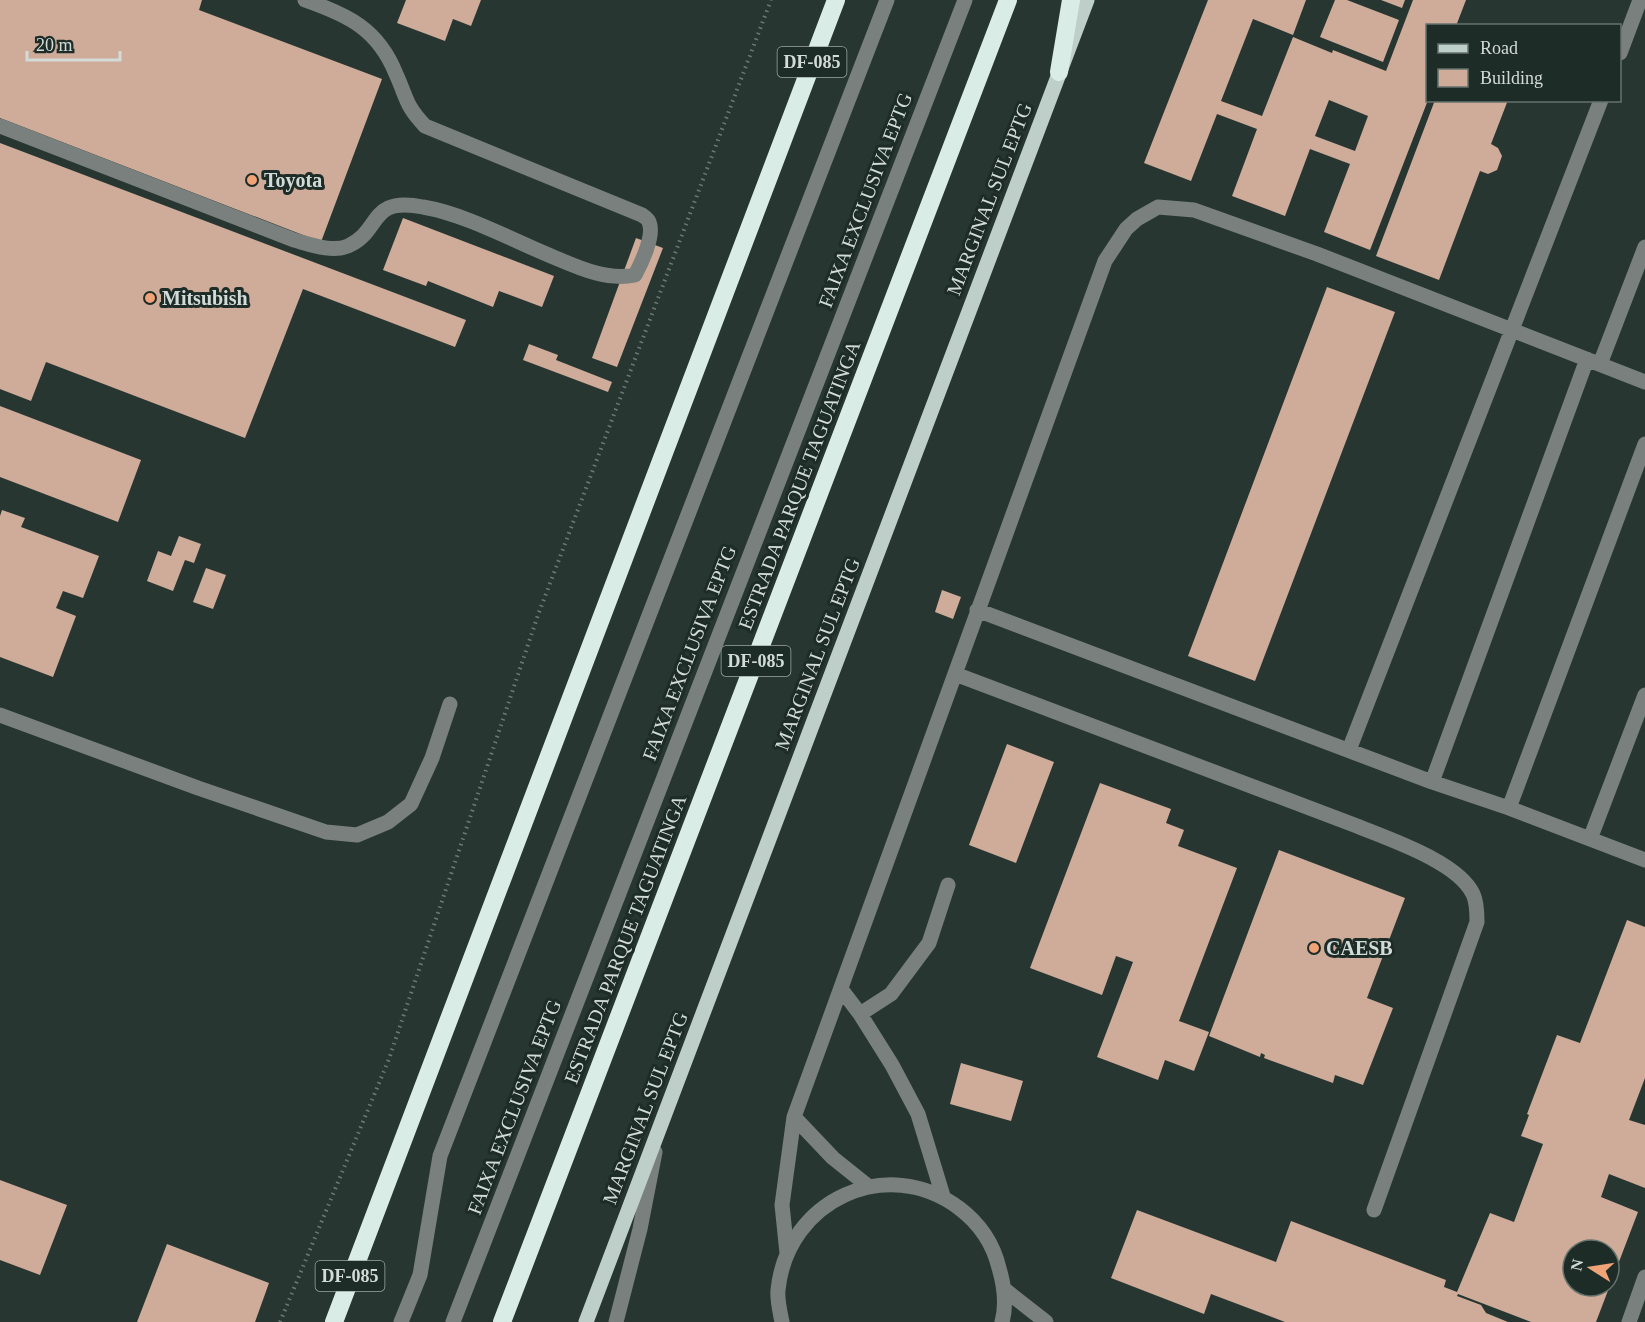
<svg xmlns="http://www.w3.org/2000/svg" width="1645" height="1322" font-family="Georgia,serif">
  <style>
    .building { fill: #cfac99; fill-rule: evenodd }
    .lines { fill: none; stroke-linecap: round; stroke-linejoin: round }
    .path { stroke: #6d7975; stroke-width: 4; stroke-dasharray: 1.5 4.5; stroke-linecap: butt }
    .minor { stroke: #79807e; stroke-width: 15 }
    .major { stroke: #becec8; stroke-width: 15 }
    .highway { stroke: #daece6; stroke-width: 18 }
    .poi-dot { fill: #efa376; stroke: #1e2c28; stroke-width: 2 }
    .labels { text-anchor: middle; stroke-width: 6; stroke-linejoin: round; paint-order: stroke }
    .shield { fill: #1e2c28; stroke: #9ca6a3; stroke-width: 1.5 }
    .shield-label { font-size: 18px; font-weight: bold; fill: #d2dbd8 }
    .poi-label { font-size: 20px; font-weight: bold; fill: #d2dbd8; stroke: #1e2c28; text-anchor: start }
    .street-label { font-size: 20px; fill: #d2dbd8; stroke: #1e2c28 }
  </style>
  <rect width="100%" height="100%" fill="#283632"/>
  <!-- building -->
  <path class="building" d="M0 0H202L199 10 382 79 321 242 0 118Z
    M406 0H481L471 26 453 19 445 41 397 23Z
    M1208 0H1306L1293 35 1253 19 1221 101 1262 116 1293 37 1332 53 1333 50 1386 71 1413 0H1466L1456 26H1428V100L1370 250 1324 232 1350 164 1310 149 1285 216 1232 196 1257 129 1217 114 1191 181 1144 163ZM1329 100 1368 116 1355 151 1315 136Z
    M1335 0H1347L1399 20 1383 62 1320 37Z
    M1381 0H1405L1402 8Z
    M1435 100H1508L1491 144 1498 148 1502 156 1497 170 1488 174 1480 171 1439 280 1376 256Z
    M0 143 466 320 455 347 303 289 245 438 46 362 31 401 0 389Z
    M403 218 554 276 542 307 499 291 493 307 428 281 426 286 383 270Z
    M636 238 663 248 617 367 592 358Z
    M1327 287 1395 312 1255 681 1188 656Z
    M529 344 558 355 556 360 612 382 608 392 523 360Z
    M0 406 141 460 118 522 0 477Z
    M2 510 25 518 21 527 99 556 83 598 63 591 56 608 76 616 53 677 0 657V516Z
    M179 536 201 544 194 563 185 560 173 591 147 581 158 551 171 556Z
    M206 568 226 575 213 609 193 602Z
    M942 590 961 597 953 619 935 612Z
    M1007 744 1054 762 1016 863 969 845Z
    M1100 783 1171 809 1166 823 1184 830 1178 846 1237 868 1179 1021 1209 1032 1194 1071 1165 1060 1158 1080 1097 1057 1133 962 1116 956 1102 995 1030 968Z
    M1279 850 1405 898 1367 998 1393 1008 1363 1085 1335 1075 1333 1083 1264 1058 1265 1055 1261 1053 1260 1057 1209 1036Z
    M1627 920 1645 927V1078L1629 1120 1645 1125V1188L1609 1174 1601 1197 1638 1212 1596 1322H1531L1458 1294 1457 1296 1481 1305 1486 1313 1508 1322H1285L1211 1294 1204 1314 1111 1278 1137 1210 1276 1262 1291 1221 1446 1280 1444 1287 1457 1292 1490 1213 1514 1222 1543 1144 1521 1136 1529 1115 1527 1114 1557 1035 1580 1043ZM1573 1250H1609V1286H1573Z
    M961 1063 1023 1081 1011 1121 950 1104Z
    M0 1180 67 1205 40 1275 0 1260Z
    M167 1244 269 1283 255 1322H137Z"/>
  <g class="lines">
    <!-- path -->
    <path class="path" d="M280 1322 389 1059 538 615 771 0"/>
    <!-- minor -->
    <path class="minor" d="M1620 53 1640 0
      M0 126 294 240C309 244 332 253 348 246 382 231 368 196 423 207 465 214 512 240 551 256 577 267 606 281 635 275 641 264 655 235 649 222 648 219 645 217 642 215L425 126C405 105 407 98 396 74 378 29 348 15 305 0
      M1600 364 1645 247
      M977 610 1432 782 1509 808 1645 860
      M955 674 1357 826C1389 839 1458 862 1473 894 1477 902 1477 913 1477 922L1374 1210
      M0 715 198 788 326 832 357 835 388 822 411 804 432 758 450 704
      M1349 750 1601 100
      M1432 782 1587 359
      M1509 808 1645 444
      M1590 839 1645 695
      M841 989 860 1014 892 1065 918 1114 943 1196
      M860 1014 891 994 929 943 948 885
      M794 1117 833 1158 868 1186
      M787 1253 782 1205 794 1117 1105 261 1126 229 1137 219 1158 207 1194 210 1317 254 1645 382
      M1004 1289 1046 1322
      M401 1322 420 1275 440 1156 887 0
      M453 1322 965 0
      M616 1322 640 1229 655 1152
      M782 1322C780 1312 777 1300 778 1290 787 1200 887 1154 959 1208 979 1223 993 1243 999 1268 1004 1285 1007 1304 1002 1322
      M1629 1322 1645 1277"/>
    <!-- major -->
    <path class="major" d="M586 1322 1087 0"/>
    <!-- highway -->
    <path class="highway" d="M1059 72 1071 0
      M334 1322 836 0
      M502 1322 1008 0"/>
  </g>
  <!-- markers -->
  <g class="poi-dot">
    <circle cx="252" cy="180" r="6"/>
    <circle cx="150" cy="298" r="6"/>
    <circle cx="1314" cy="948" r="6"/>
  </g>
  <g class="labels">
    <!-- shield labels -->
    <g class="shield">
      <rect x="777.5" y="47" width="69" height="30" rx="4.5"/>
      <rect x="721.5" y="646" width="69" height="30" rx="4.5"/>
      <rect x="315.5" y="1261" width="69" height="30" rx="4.5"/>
    </g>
    <g class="shield-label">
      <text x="812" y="68">DF-085</text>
      <text x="756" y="667">DF-085</text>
      <text x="350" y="1282">DF-085</text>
    </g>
    <!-- poi labels -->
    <g class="poi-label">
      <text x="264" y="187">Toyota</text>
      <text x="162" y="305">Mitsubish</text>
      <text x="1326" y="955">CAESB</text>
    </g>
    <!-- street labels -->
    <g class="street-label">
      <text transform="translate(989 199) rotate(-69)" y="7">MARGINAL SUL EPTG</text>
      <text transform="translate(865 200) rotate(-69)" y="7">FAIXA EXCLUSIVA EPTG</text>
      <text transform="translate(799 485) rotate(-69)" y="7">ESTRADA PARQUE TAGUATINGA</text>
      <text transform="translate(689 653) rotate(-69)" y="7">FAIXA EXCLUSIVA EPTG</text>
      <text transform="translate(817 654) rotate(-69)" y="7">MARGINAL SUL EPTG</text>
      <text transform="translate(625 939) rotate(-69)" y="7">ESTRADA PARQUE TAGUATINGA</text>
      <text transform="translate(514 1107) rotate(-69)" y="7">FAIXA EXCLUSIVA EPTG</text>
      <text transform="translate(645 1108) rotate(-69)" y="7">MARGINAL SUL EPTG</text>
    </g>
  </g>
  <!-- legend -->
  <rect x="1426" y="24" width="195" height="78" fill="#1e2c28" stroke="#66726e" stroke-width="1.5"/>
  <rect x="1438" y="44" width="30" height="9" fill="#becec8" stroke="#66726e" stroke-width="1.5"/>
  <text x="1480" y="54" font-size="18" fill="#d2dbd8">Road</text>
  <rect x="1438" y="69" width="30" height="18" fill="#cfac99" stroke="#66726e" stroke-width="1.5"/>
  <text x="1480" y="84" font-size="18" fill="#d2dbd8">Building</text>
  <!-- north arrow -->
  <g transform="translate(1591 1268) rotate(282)"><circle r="28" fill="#1e2c28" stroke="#66726e" stroke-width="1.5"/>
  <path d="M0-4.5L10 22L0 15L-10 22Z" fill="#efa376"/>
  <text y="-9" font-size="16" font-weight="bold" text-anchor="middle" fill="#d2dbd8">N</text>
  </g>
  <!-- scale -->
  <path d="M27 51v9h93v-9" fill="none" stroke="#d2dbd8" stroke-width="3"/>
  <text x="36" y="51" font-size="18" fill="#d2dbd8" stroke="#1e2c28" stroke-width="4.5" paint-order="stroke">20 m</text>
</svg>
